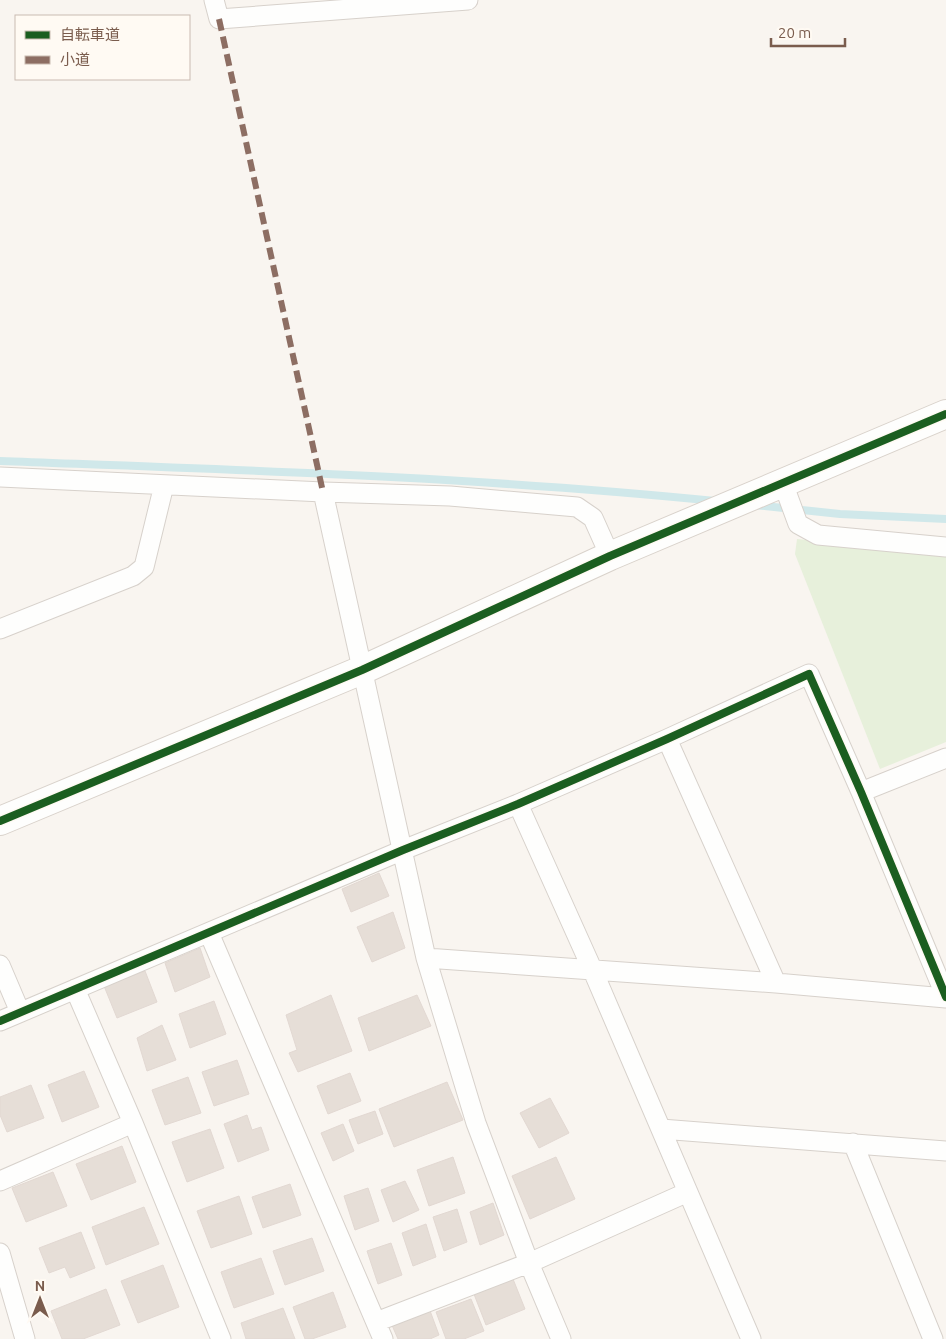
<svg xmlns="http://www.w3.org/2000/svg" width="946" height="1339" font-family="Ubuntu,'Noto Sans JP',sans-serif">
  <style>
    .green { fill: #e7f0db }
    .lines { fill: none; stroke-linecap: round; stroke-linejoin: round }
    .stream { stroke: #d0e8ea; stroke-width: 8 }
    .building { fill: #e6ded7; stroke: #e2d8d2 }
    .street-casing { stroke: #d7d1cb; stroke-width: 21 }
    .secondary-casing { stroke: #d9d2cb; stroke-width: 30 }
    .street { stroke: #fefefd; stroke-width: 19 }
    .secondary { stroke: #fefefd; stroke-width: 28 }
    .quiet { stroke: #8d6e63; stroke-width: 6; stroke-dasharray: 12 6; stroke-linecap: butt }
    .cycleway-casing { stroke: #fffaf3; stroke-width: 11 }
    .cycleway { stroke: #1b5e20; stroke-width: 8 }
  </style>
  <rect width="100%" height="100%" fill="#f9f5f0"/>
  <!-- green -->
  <path class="green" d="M797 539 946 553V742L880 769 795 554Z"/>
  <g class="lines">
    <!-- stream -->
    <path class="stream" d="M0 461C238 470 477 477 715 501
      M754 505 840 514 946 519"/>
  </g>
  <!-- building -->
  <path class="building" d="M379 873 389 896 351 912 342 889Z
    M393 912 405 948 372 962 357 927Z
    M200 948 210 977 175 992 165 963Z
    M145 971 157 1002 117 1018 104 986Z
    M331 995 352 1051 298 1072 289 1053 297 1050 286 1015Z
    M417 995 431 1026 369 1051 358 1018Z
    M214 1001 226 1034 190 1048 179 1014Z
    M162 1025 176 1060 147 1071 137 1038Z
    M237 1060 249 1094 214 1106 202 1072Z
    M84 1071 99 1107 62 1122 48 1085Z
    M350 1073 361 1101 328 1114 317 1086Z
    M188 1077 201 1113 165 1125 152 1090Z
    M447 1082 463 1120 394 1147 379 1109Z
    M31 1085 44 1118 7 1132 0 1115V1097Z
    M550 1098 569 1133 539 1148 520 1113Z
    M375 1111 383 1134 358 1144 349 1120Z
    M247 1115 252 1130 261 1127 269 1150 238 1162 224 1124Z
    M343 1124 354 1151 333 1161 321 1133Z
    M210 1129 224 1168 187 1182 172 1142Z
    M122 1146 136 1182 91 1200 76 1164Z
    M453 1157 465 1193 429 1206 417 1170Z
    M556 1157 575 1199 530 1219 512 1176Z
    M53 1172 67 1206 26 1222 12 1188Z
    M405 1181 419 1210 393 1222 381 1190Z
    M290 1184 301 1215 263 1228 252 1197Z
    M368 1188 379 1221 355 1230 344 1196Z
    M239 1196 252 1234 211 1248 197 1211Z
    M493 1203 504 1235 480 1245 470 1212Z
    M144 1207 159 1244 106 1265 92 1227Z
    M457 1209 467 1242 444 1251 433 1217Z
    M426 1224 436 1257 413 1266 402 1233Z
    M81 1232 95 1268 70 1278 65 1267 49 1273 39 1248Z
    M312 1238 324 1271 285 1285 273 1251Z
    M391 1243 402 1275 378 1284 367 1251Z
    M261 1258 274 1294 234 1308 221 1272Z
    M163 1265 179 1307 138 1323 121 1281Z
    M511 1274 525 1309 486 1325 472 1289Z
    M106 1289 120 1325 83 1339H62L51 1311Z
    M333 1292 346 1327 312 1339H305L293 1307Z
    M471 1299 484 1331 464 1339H446L436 1312Z
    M283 1308 295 1339H246L241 1323Z
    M429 1308 439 1335 430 1339H398L391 1323Z"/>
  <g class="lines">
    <defs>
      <path id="street" d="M214 0 219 19 468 0
        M0 477 323 492 450 496 577 507 593 518 610 556
        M783 483 798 524 818 535 946 547
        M323 492 426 958 476 1123 529 1263 561 1339
        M0 629 133 576 144 567 164 485
        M667 739 776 983
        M861 792 946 758
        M518 804 593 971 751 1339
        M209 933 383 1339
        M426 958 776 983 946 998
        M0 965 20 1012
        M75 989 133 1123 221 1339
        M0 1021 403 850 518 804 667 739 809 674 861 792 946 997
        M661 1129 946 1151
        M853 1143 933 1339
        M0 1181 133 1123
        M0 1253 25 1339
        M376 1322 529 1263 688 1192"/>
      <path id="secondary" d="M0 821 362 670 610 556 946 414"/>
    </defs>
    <!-- street casing -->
    <use href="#street" class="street-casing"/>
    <!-- secondary casing -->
    <use href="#secondary" class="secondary-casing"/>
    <!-- street -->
    <use href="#street" class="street"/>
    <!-- secondary -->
    <use href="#secondary" class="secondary"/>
    <!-- quiet -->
    <path class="quiet" d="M219 19 323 492"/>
    <defs>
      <path id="cycleway" d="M0 821 362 670 610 556 946 414
        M0 1021 403 850 518 804 667 739 809 674 861 792 946 997"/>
    </defs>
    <!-- cycleway casing -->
    <use href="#cycleway" class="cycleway-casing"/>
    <!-- cycleway -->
    <use href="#cycleway" class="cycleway"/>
  </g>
  <!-- legend -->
  <rect x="15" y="15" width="175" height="65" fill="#fffaf3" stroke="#cabbb1"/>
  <rect x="25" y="31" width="25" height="8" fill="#1b5e20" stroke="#cabbb1"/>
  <text x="60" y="40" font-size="15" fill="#7a5c4d">自転車道</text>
  <rect x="25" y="56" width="25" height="8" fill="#8d6e63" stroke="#cabbb1"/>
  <text x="60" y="65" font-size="15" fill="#7a5c4d">小道</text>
  <!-- north arrow -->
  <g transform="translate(40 1299)" stroke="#fffaf3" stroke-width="4" paint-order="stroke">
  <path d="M0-4L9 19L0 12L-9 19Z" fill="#7a5c4d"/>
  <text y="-8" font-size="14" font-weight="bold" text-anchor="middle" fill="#7a5c4d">N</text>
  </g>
  <!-- scale -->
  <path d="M771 38v8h74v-8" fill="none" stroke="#7a5c4d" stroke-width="2.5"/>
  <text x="778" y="38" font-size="15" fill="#7a5c4d" stroke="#fffaf3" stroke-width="4" paint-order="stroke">20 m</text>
</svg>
